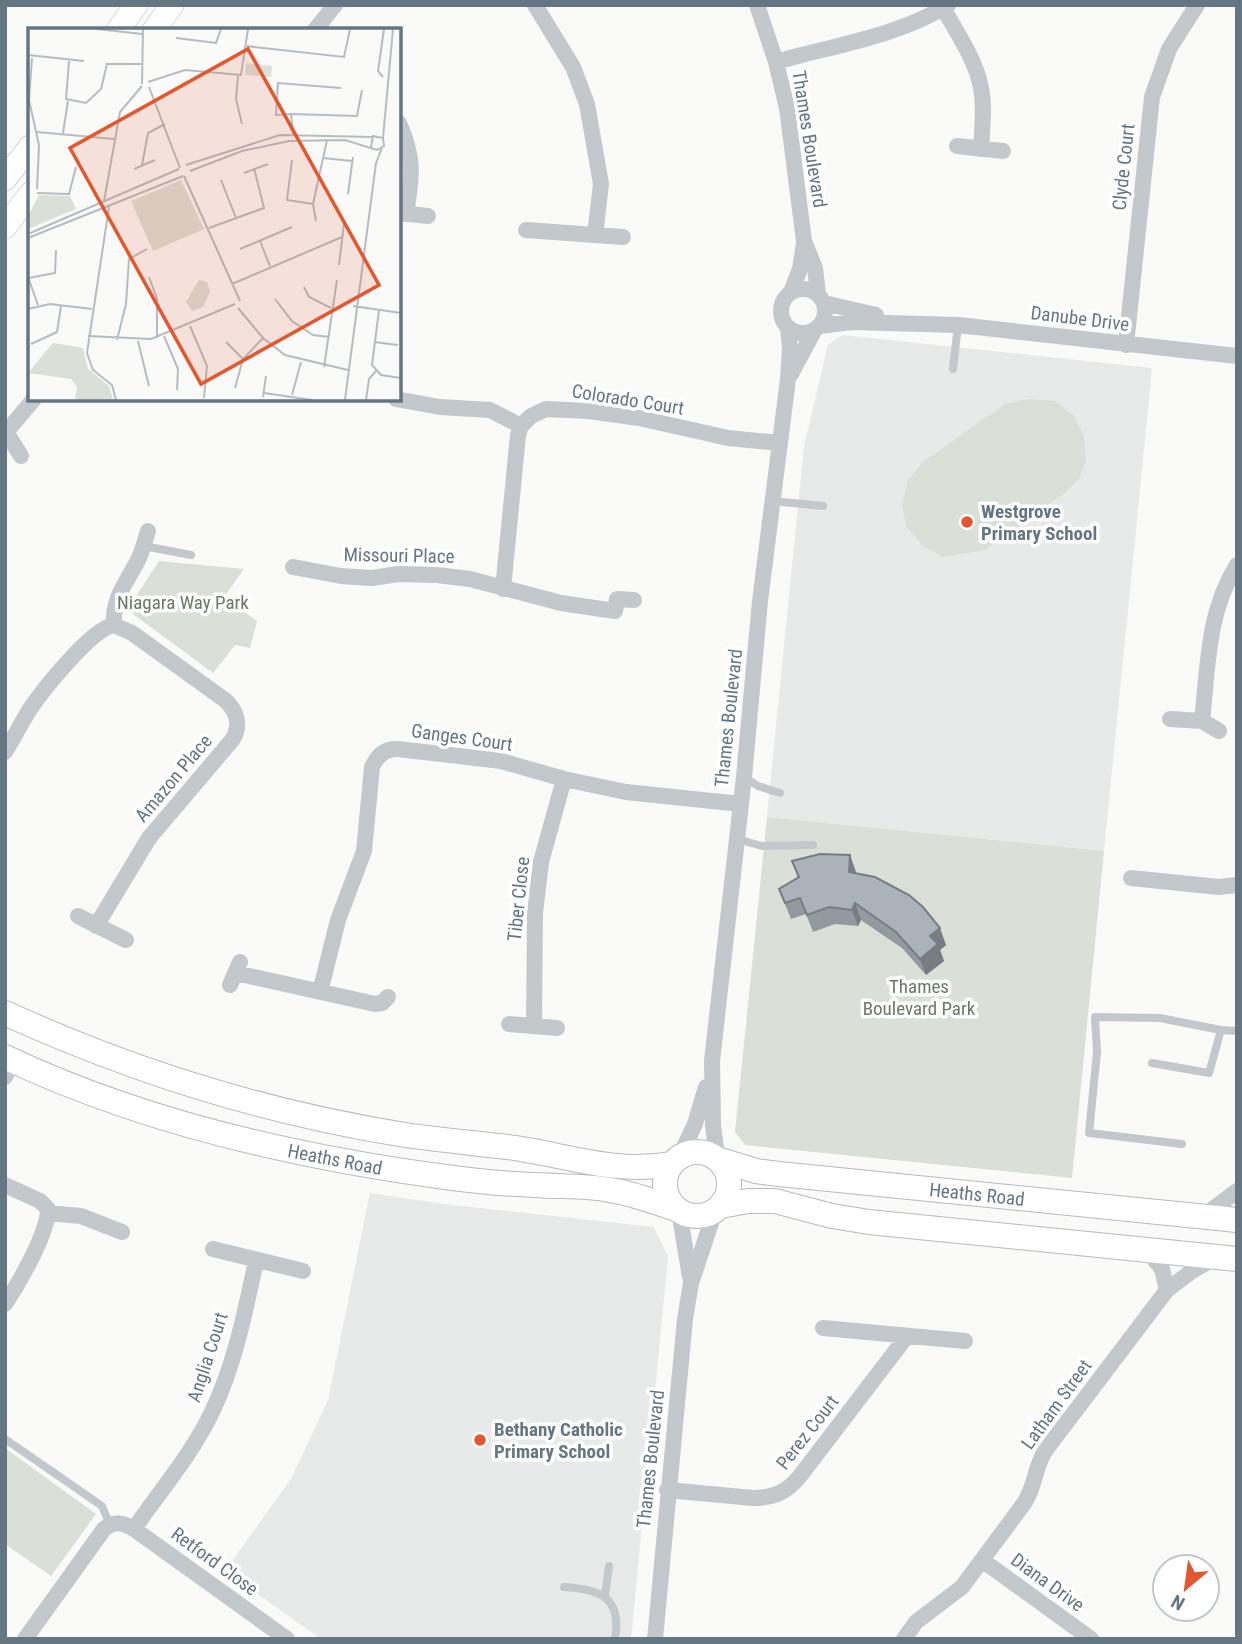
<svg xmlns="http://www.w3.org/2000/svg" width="1242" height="1644" font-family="'Roboto Condensed',sans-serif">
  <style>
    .built { fill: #e8e9e9 }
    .park { fill: #dadfd7 }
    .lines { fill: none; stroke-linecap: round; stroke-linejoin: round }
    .secondary-casing { stroke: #b3babf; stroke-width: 24 }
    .primary-casing { stroke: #b5babe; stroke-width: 26 }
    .service { stroke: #c3c8cc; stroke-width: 8 }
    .minor { stroke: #c3c8cc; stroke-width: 16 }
    .secondary { stroke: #fff; stroke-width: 23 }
    .primary { stroke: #fff; stroke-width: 24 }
    .wall { fill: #929a9f }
    .shaded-wall { fill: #777d82 }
    .building { fill: #aab3b9; stroke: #777d82; stroke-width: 2 }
    .poi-dot { fill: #e4572e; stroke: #fff; stroke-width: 2.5 }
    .labels { text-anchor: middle; stroke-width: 7; stroke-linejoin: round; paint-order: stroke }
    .street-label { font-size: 19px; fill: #657683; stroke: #fff }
    .poi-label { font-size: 19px; font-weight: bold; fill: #657683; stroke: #fff; text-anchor: start }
    .park-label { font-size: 19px; fill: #687a64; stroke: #fff }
    .inset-road { fill: none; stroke: #b5bdc2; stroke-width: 2 }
    .view { fill: #e4572e; fill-opacity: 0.15; stroke: #e4572e; stroke-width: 3.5 }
    .inset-edge { fill: none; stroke: #657683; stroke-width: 3.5 }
  </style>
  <rect width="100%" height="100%" fill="#fafaf8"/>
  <!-- built -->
  <path class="built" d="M842 335 1152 368 1104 851 767 817 804 446 828 345Z
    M370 1193 443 1204 654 1227 668 1257 631 1639H321L225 1571 291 1479 328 1400Z"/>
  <!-- park -->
  <path class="park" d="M1029 399 1055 401 1074 416 1084 437 1086 460 1079 479 1065 493 985 550 943 557 923 546 906 526 902 505 908 480 923 462 1005 404Z
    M159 561 244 569 224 597 257 621 250 648 235 645 213 673 133 614 131 604Z
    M767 817 1104 851 1072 1178 745 1145 735 1132Z
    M5 1448 96 1514 51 1576 5 1544Z"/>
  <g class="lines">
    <defs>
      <path id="secondary" d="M118 30 136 5
        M154 30 172 5
        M5 179 30 147
        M5 227 30 194"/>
      <path id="primary" d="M5 1013C130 1070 264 1112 399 1134 437 1140 476 1143 515 1148 569 1156 616 1174 671 1164
        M5 1057C142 1122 295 1157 445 1177 475 1181 505 1184 535 1185 560 1187 585 1185 610 1190 632 1193 654 1202 676 1209
        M665 1184a32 32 0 1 1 64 0a32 32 0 1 1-64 0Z
        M720 1160 756 1171 779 1174 1237 1220
        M721 1206 748 1201H775L832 1216 869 1222 1237 1259"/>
    </defs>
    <!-- secondary casing -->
    <use href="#secondary" class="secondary-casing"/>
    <!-- primary casing -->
    <use href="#primary" class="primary-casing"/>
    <!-- service -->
    <path class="service" d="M953 369 958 325
      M772 501 823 506
      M144 546 191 555
      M744 777 758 786 780 793
      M737 839 762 846 813 845
      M1152 1063 1209 1073 1221 1030
      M1182 1144 1089 1133 1097 1052 1095 1017 1160 1018 1221 1030 1237 1031
      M5 1439 102 1506 110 1525
      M564 1587C600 1589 622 1597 615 1639
      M605 1596 609 1566"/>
    <!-- minor -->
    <path class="minor" d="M535 5 573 67 587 104 601 184 595 235
      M757 5 776 62 787 108 804 241 815 268 818 294
      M943 8C957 33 976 60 981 88 985 108 982 129 981 149
      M315 30 335 5
      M776 62C831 46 899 36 948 5
      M399 123C415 159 412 176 406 214
      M957 146 1003 151
      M399 213 428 216
      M526 230 623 237
      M781 311a22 22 0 1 1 44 0a22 22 0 1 1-44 0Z
      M791 292 800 269 804 243
      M824 303 876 315
      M820 326 851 322 958 325 1237 356
      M1126 345 1152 97 1169 49 1197 5
      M791 374 814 331
      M396 399 440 407 490 410 521 426 531 416 546 409 588 411 639 418 728 438 779 443
      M5 430 21 456
      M7 431 34 399
      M293 567 341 576 372 578 398 574 437 575 470 579 561 603 615 611 617 599 634 600
      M503 589 518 435 521 426
      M1170 719 1202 721 1219 731
      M1202 721C1208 668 1207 612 1237 565
      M5 752C14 738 21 723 30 709 43 690 92 628 114 625 112 597 128 581 139 558 143 549 145 540 148 531
      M1131 878 1219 887 1237 885
      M78 916 126 940
      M96 926 149 838 233 739C241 725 237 711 225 700L132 633 114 625
      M236 973 375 1004 382 1003 388 997
      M230 985 240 962
      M320 992 338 920 364 851 372 767C377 756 385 748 398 749L501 761 564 779 626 792 741 804
      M509 1024 557 1028
      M534 1026 535 913 541 862 564 779
      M5 1077 13 1061
      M680 1156 695 1124 706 1087
      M717 1157 713 1125 712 1061 744 777 760 601 788 379 790 348 788 328
      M5 1185 40 1201 48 1209C48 1233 19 1283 5 1304
      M679 1211 690 1277
      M48 1213 81 1216 122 1232
      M1204 1216 1237 1191
      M213 1249 303 1271
      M1146 1249 1162 1269 1167 1290
      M823 1328 965 1341
      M667 1490 753 1498C774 1498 787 1492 800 1476L907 1336
      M134 1529C160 1491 192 1454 212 1412 235 1364 245 1312 256 1261
      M982 1560 1091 1639
      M25 1639 104 1529C115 1521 122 1522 134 1529L287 1639
      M655 1639 685 1319 691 1283 715 1211
      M904 1639 916 1622 962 1587 1025 1502C1035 1486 1035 1467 1045 1451L1167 1290 1192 1271 1215 1258"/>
    <!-- secondary -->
    <use href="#secondary" class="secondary"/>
    <!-- primary -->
    <use href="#primary" class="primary"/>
  </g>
  <!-- wall -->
  <path class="wall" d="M792 861 856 872V873L946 945 940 950 944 961 926 975 902 948 861 920 858 926 835 924 813 932 806 914 791 919 779 889 798 878Z"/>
  <!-- shaded-wall -->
  <path class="shaded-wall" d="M850 855 856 872 855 888 849 872Z
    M855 903 861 920 858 926 852 910Z
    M940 928 946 945 940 950 944 961 926 975 920 959 930 936Z"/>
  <!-- building -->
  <path class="building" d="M820 854 850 855 849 872 875 877 909 895 923 907 940 928 930 936 938 944 920 959 896 932 855 903 852 910 829 907 807 915 800 898 785 903 779 889 799 877 792 861Z"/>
  <!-- markers -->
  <g class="poi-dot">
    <circle cx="967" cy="522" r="7"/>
    <circle cx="480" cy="1440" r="7"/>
  </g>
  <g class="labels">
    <!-- street labels -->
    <g class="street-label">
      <text transform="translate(810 139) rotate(81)" y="7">Thames Boulevard</text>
      <text transform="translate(1123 167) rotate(-84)" y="7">Clyde Court</text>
      <text transform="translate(1080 318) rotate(7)" y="7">Danube Drive</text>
      <text transform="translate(628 399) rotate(9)" y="7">Colorado Court</text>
      <text transform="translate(399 555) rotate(1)" y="7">Missouri Place</text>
      <text transform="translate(728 718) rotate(-84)" y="7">Thames Boulevard</text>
      <text transform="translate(462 737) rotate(8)" y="7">Ganges Court</text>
      <text transform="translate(173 778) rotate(-50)" y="7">Amazon Place</text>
      <text transform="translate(518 899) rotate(-84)" y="7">Tiber Close</text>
      <text transform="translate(335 1159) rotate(11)" y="7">Heaths Road</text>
      <text transform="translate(977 1194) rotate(6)" y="7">Heaths Road</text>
      <text transform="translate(207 1357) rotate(-72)" y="7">Anglia Court</text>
      <text transform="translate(1056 1404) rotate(-54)" y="7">Latham Street</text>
      <text transform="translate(807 1432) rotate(-52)" y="7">Perez Court</text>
      <text transform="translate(650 1459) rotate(-84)" y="7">Thames Boulevard</text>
      <text transform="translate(215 1561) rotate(36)" y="7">Retford Close</text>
      <text transform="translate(1048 1582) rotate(36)" y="7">Diana Drive</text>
    </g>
    <!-- poi labels -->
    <g class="poi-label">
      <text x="981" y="518">Westgrove<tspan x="981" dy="22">Primary School</tspan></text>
      <text x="494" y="1436">Bethany Catholic<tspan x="494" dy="22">Primary School</tspan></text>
    </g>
    <!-- park labels -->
    <g class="park-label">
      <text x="183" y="609">Niagara Way Park</text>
      <text x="919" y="993">Thames<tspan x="919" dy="22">Boulevard Park</tspan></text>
    </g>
  </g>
  <!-- overview -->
  <g transform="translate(28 28)">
    <rect width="373" height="373" fill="#fafaf8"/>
    <path d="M218 35 244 38 243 49 217 47ZM153 152 176 201 125 223 103 173ZM11 167 42 168 48 181 0 201V188ZM171 252 179 254 182 264 175 279 164 283 158 274ZM25 315 55 320 60 341 81 358 85 372H47L49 359 43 351 0 345Z" fill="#dadfd7"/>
    <path class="inset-road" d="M69 1 114 6M148 10 188 15 193 1M218 18 316 29 322 1M0 27 56 33M4 30 1 72 11 117M41 33 38 71 58 75 73 61 79 36H113M210 48 208 71 214 96M355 49 350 43 356 1M120 54 157 42 213 47 220 1M114 56 115 1M121 59 152 140M263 86 248 87 250 55 313 60M9 104 86 111M35 105 40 73M265 106 263 86 329 88 334 62M355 110 365 1M295 130 324 133M264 132 259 172 285 176M114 137 120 105 137 96M158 137 252 107 344 109M106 141 127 132M162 143 214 123 261 113 317 112 349 122 356 118 355 110 345 108 343 119M216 145 240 136M156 148 212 273M193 152 208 190M9 161 11 117M9 165 41 166 48 139M320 166 325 129M76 173 92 84 114 58M81 179 59 325 65 342 84 357 88 372M288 193 285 176 299 112M181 200 236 180 226 140M0 206 151 141M0 210 155 148M232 213 242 238M212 221 264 199M311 237 316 196M0 249 10 277M121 249 129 271V310M1 250 27 245 28 222M204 256 314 209M276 259 281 269 303 280M247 271 264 293 285 307 301 309M325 278 373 285M210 280 235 310 257 327 320 342M0 281 22 276 64 281M351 282 344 337 353 347 373 350M162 298 179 338 176 370M60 308 123 311 207 276M136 308 150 341 149 362M89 312 98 276 101 231 119 221M110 313 121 358M198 314 215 331M346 314 370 317M3 316 29 304 33 278M296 339 309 252M207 360 215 331 235 310M236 365 284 372M264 367 273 334M235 369 238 348M317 372 348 135 354 120M338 372 341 351 348 343"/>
    <path class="view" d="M220 21 351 257 173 356 42 120Z"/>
    <rect width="373" height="373" class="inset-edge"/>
  </g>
  <!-- border -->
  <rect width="1242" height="1644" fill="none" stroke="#657683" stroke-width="14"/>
  <!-- north arrow -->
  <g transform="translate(1186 1588) rotate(209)"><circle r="33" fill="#ffffff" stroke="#c1c8cd" stroke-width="2"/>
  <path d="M0-5L12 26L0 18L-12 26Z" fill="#e4572e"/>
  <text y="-10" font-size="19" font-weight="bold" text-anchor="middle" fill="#657683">N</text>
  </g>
</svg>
